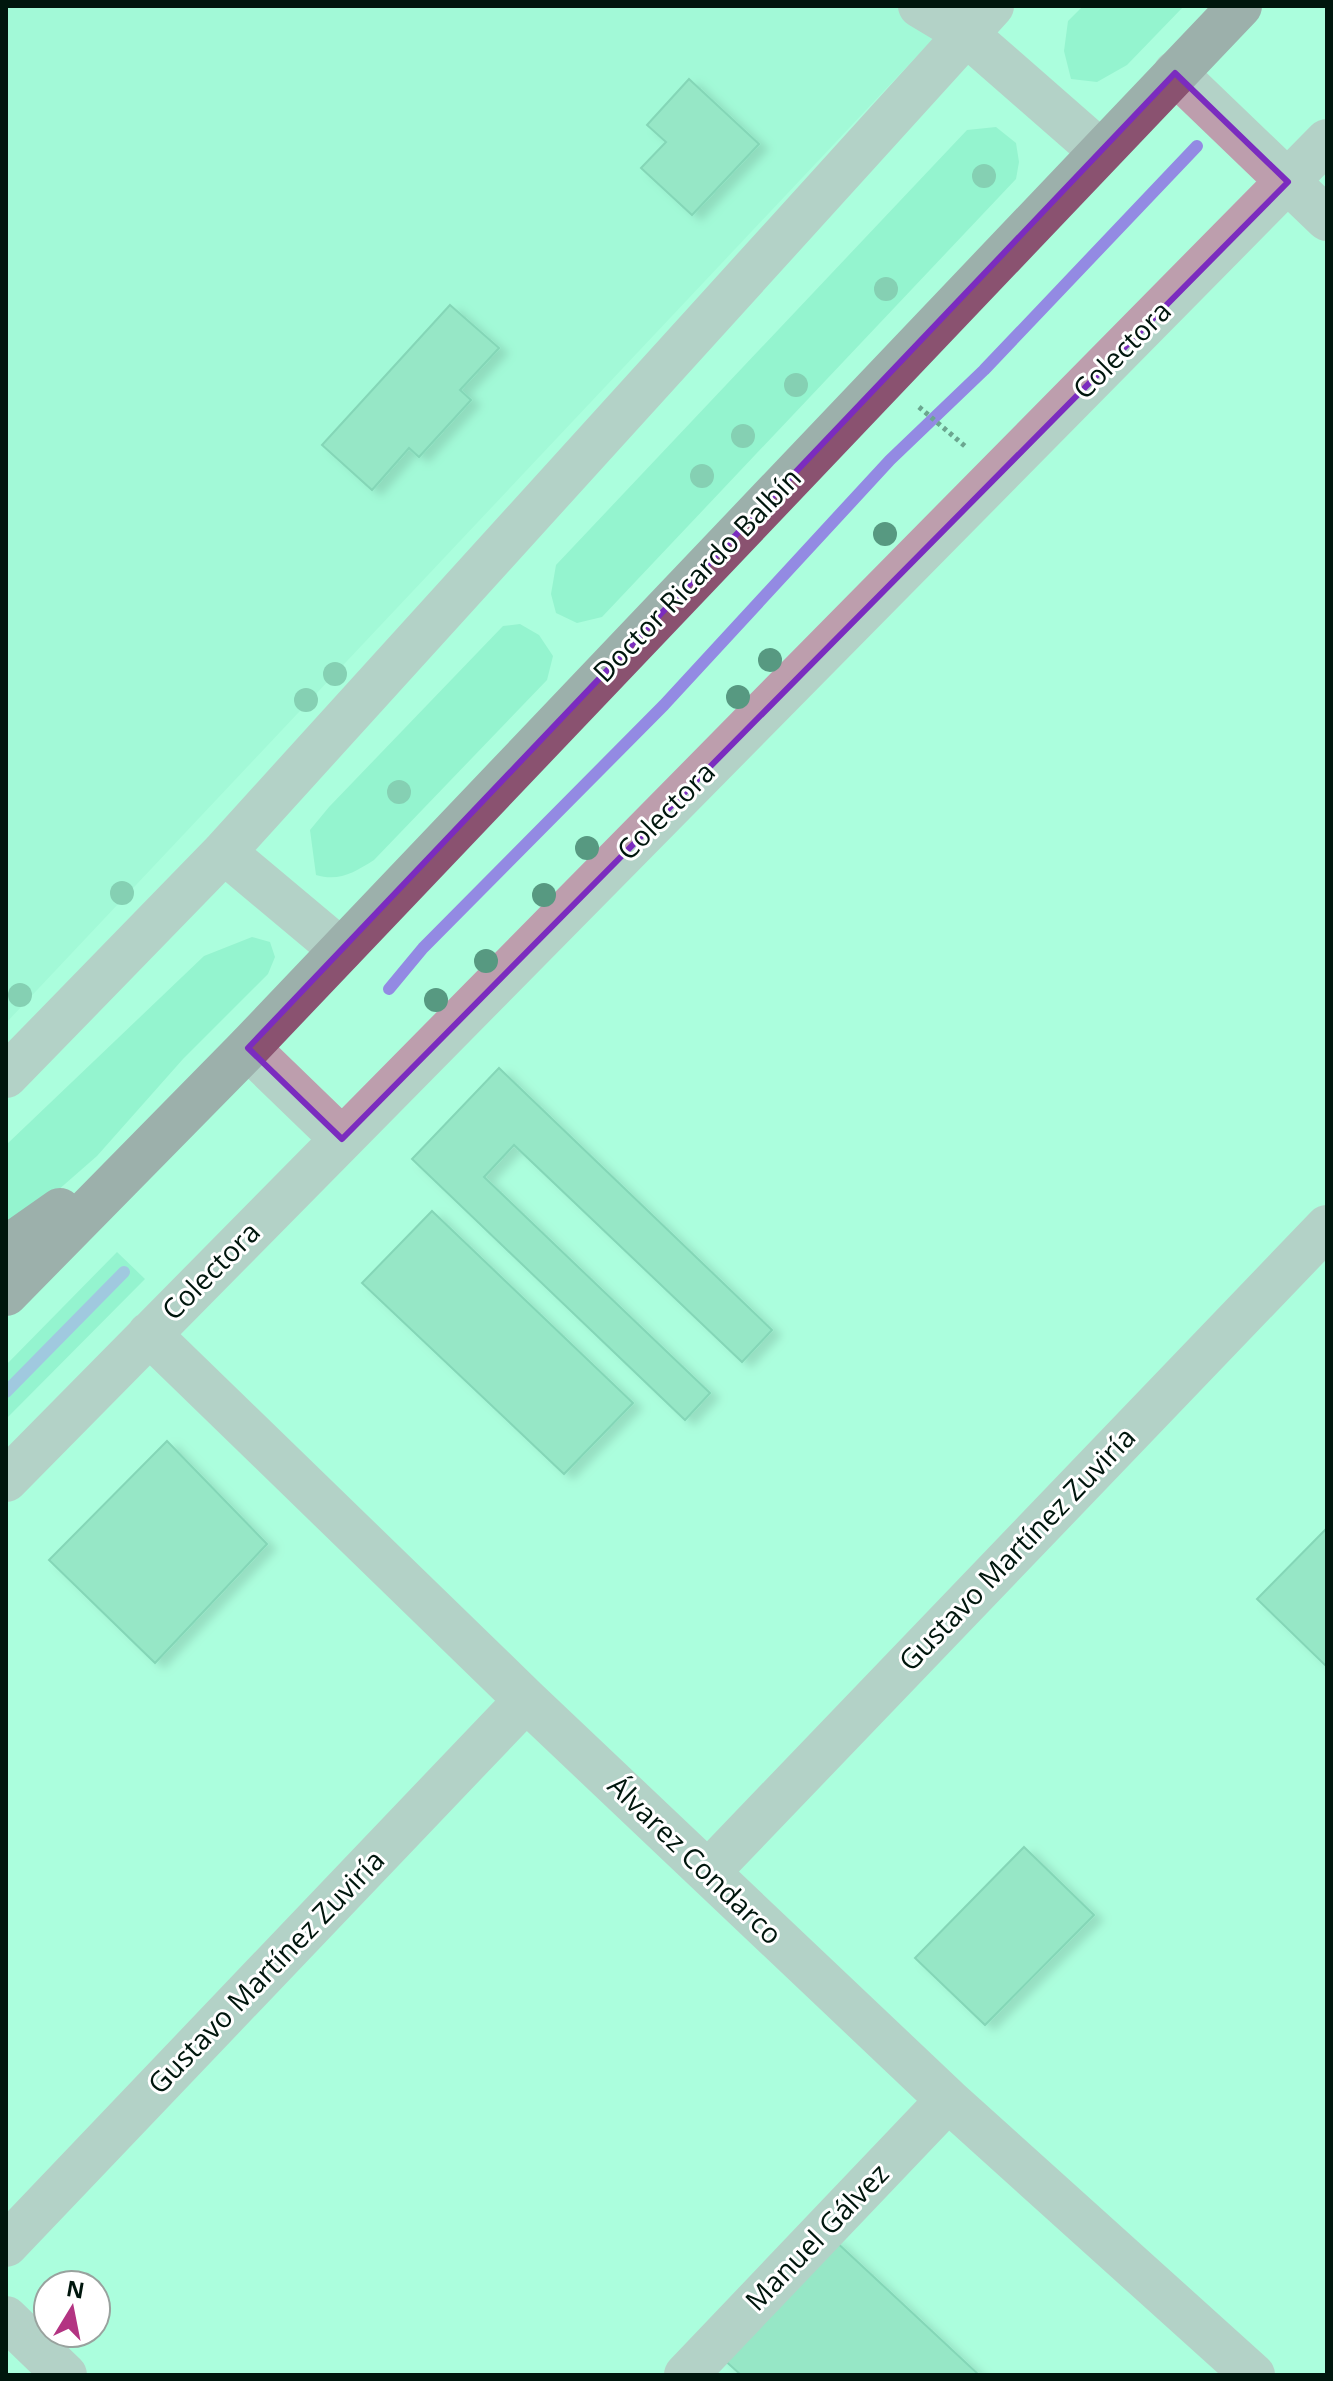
<svg xmlns="http://www.w3.org/2000/svg" width="1333" height="2381" font-family="'Open Sans',sans-serif">
  <style>
    .built { fill: #97f4d0 }
    .green { fill: #79e8bf }
    .lines { fill: none; stroke-linecap: round; stroke-linejoin: round }
    .stream { stroke: #938ae3; stroke-width: 12 }
    .building { fill: #7bccac; stroke: #56a789; stroke-width: 2; filter: url(#shadow) }
    .path { stroke: #6ba68f; stroke-width: 5; stroke-dasharray: 4 4; stroke-linecap: butt }
    .minor { stroke: #bd9ead; stroke-width: 44 }
    .trunk { stroke: #8a5270; stroke-width: 44 }
    .tree { fill: #579981 }
    .marked { fill: none; stroke: #7b2cbf; stroke-width: 6; stroke-linejoin: round }
    .labels { text-anchor: middle; stroke-width: 6; stroke-linejoin: round; paint-order: stroke }
    .street-label { font-size: 28px; fill: #00160d; stroke: #fff }
  </style>
  <defs>
    <filter id="shadow"><feDropShadow dx="9" dy="5" stdDeviation="4" flood-color="#0004"/></filter>
  </defs>
  <rect width="100%" height="100%" fill="#acfedd"/>
  <!-- built -->
  <path class="built" d="M6 6H964L6 1023Z"/>
  <!-- green -->
  <path class="green" d="M1083 6H1184L1127 65 1097 82 1071 79 1064 51 1068 21Z
    M996 127 1016 143 1019 162 1016 179 602 617 577 623 556 613 551 594 556 565 967 130Z
    M520 624 539 635 553 656 547 680 374 860C355 872 339 882 316 875L310 830 329 807 503 626Z
    M252 937 270 942 275 957 268 974 183 1059 97 1156 57 1191 6 1224V1145L204 956Z
    M117 1252 145 1279 6 1419V1365Z"/>
  <g class="lines">
    <!-- stream -->
    <path class="stream" d="M389 989 423 948 664 705 890 460 984 370 1197 146
      M6 1392 124 1272"/>
  </g>
  <!-- building -->
  <path class="building" d="M689 79 759 144 692 215 641 168 666 142 647 125Z
    M450 305 499 348 460 390 471 400 419 457 409 448 372 490 322 445Z
    M499 1068 772 1330 742 1362 514 1145 484 1177 710 1393 685 1420 412 1159Z
    M432 1211 633 1403 564 1474 362 1283Z
    M167 1441 267 1544 155 1663 49 1560Z
    M1327 1528V1667L1257 1599Z
    M1024 1847 1094 1915 985 2025 915 1958Z
    M832 2238 979 2375H741L721 2357Z"/>
  <g class="lines">
    <!-- path -->
    <path class="path" d="M919 407 966 447"/>
    <!-- minor -->
    <path class="minor" d="M920 6 965 33 1100 151
      M1175 73 1327 219
      M224 852 341 950
      M248 1048 342 1139
      M6 1076 224 852 992 6
      M149 1334 526 1700 948 2100 1253 2375
      M6 1480 1327 141
      M708 1872 1327 1227
      M6 2245 526 1700
      M6 2318 65 2375
      M686 2375 948 2100"/>
    <!-- trunk -->
    <path class="trunk" d="M6 1248 60 1210
      M6 1294 248 1048 1240 6"/>
  </g>
  <!-- trees -->
  <g class="tree">
    <circle cx="984" cy="176" r="12"/>
    <circle cx="886" cy="289" r="12"/>
    <circle cx="796" cy="385" r="12"/>
    <circle cx="743" cy="436" r="12"/>
    <circle cx="702" cy="476" r="12"/>
    <circle cx="885" cy="534" r="12"/>
    <circle cx="770" cy="660" r="12"/>
    <circle cx="335" cy="674" r="12"/>
    <circle cx="738" cy="697" r="12"/>
    <circle cx="306" cy="700" r="12"/>
    <circle cx="399" cy="792" r="12"/>
    <circle cx="587" cy="848" r="12"/>
    <circle cx="122" cy="893" r="12"/>
    <circle cx="544" cy="895" r="12"/>
    <circle cx="486" cy="961" r="12"/>
    <circle cx="20" cy="995" r="12"/>
    <circle cx="436" cy="1000" r="12"/>
  </g>
  <!-- marked area -->
  <path d="M0 0H1333V2381H0ZM1175 73 1288 182 342 1139 248 1048Z" fill="#acfedd" fill-opacity=".55" fill-rule="evenodd"/>
  <path class="marked" d="M1175 73 1288 182 342 1139 248 1048Z"/>
  <g class="labels">
    <!-- street labels -->
    <g class="street-label">
      <text transform="translate(1122 350) rotate(-45)" y="10">Colectora</text>
      <text transform="translate(697 575) rotate(-46)" y="10">Doctor Ricardo Balbín</text>
      <text transform="translate(666 811) rotate(-45)" y="10">Colectora</text>
      <text transform="translate(211 1271) rotate(-45)" y="10">Colectora</text>
      <text transform="translate(1017 1549) rotate(-46)" y="10">Gustavo Martínez Zuviría</text>
      <text transform="translate(695 1860) rotate(44)" y="10">Álvarez Condarco</text>
      <text transform="translate(266 1972) rotate(-46)" y="10">Gustavo Martínez Zuviría</text>
      <text transform="translate(817 2237) rotate(-46)" y="10">Manuel Gálvez</text>
    </g>
  </g>
  <!-- border -->
  <rect width="1333" height="2381" fill="none" stroke="#00160d" stroke-width="16"/>
  <!-- north arrow -->
  <g transform="translate(72 2309) rotate(10)"><circle r="38" fill="#ffffff" stroke="#99a29e" stroke-width="2"/>
  <path d="M0-6L14 30L0 20L-14 30Z" fill="#b33482"/>
  <text y="-12" font-size="22" font-weight="bold" text-anchor="middle" fill="#00160d">N</text>
  </g>
</svg>
